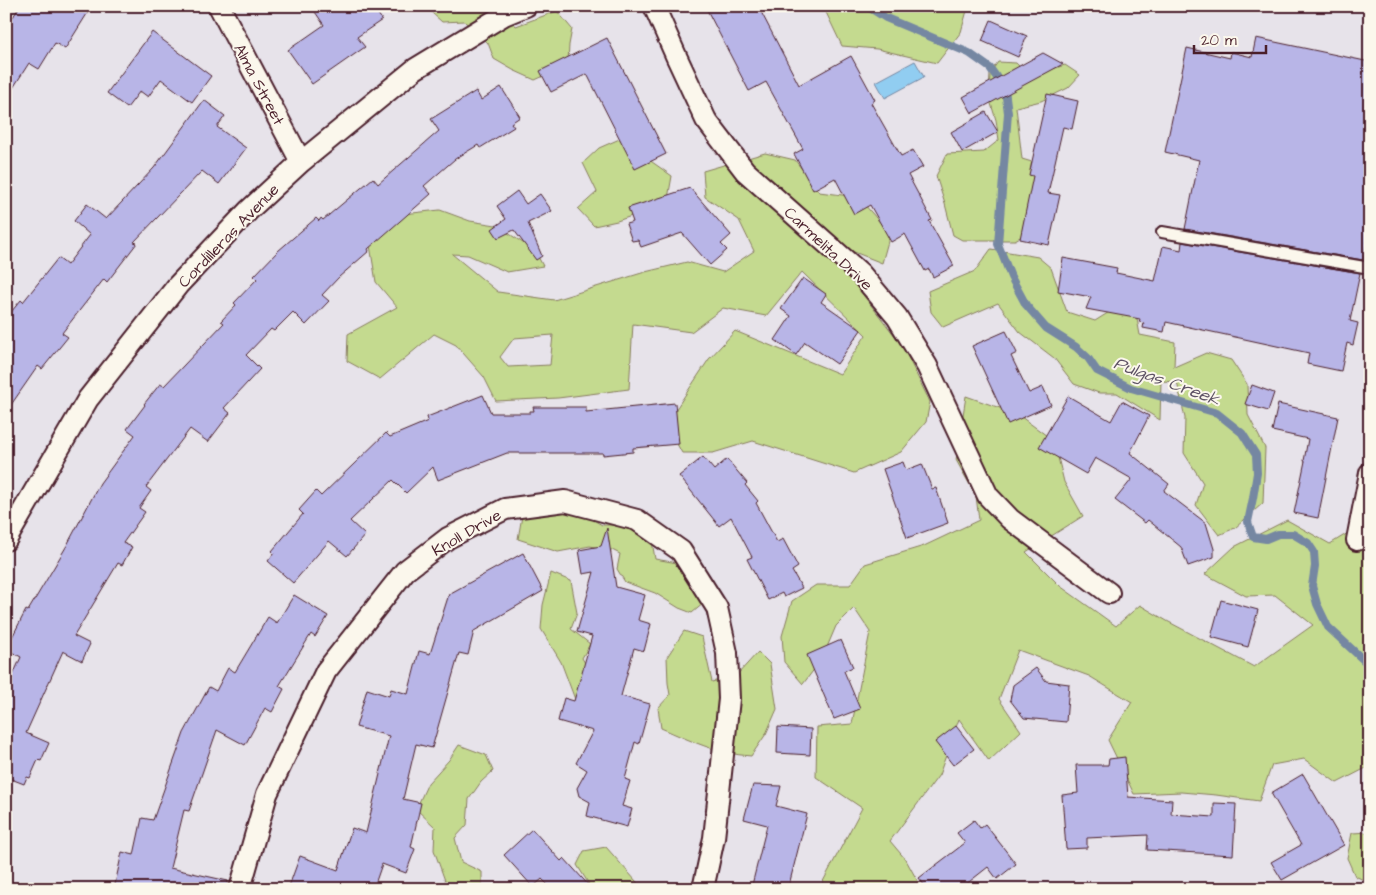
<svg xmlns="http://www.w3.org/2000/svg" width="1376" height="895" font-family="'Architects Daughter',sans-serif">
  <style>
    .green { fill: #c4da8f; stroke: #877c5d; fill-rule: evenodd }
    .water { fill: #91cdf1; stroke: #7587a2 }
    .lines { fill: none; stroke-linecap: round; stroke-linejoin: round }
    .stream { stroke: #7587a2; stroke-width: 8 }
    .building { fill: #b8b5e7; stroke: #4a1f2b }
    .service-casing { stroke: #4a1f2b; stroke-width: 14 }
    .minor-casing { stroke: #4a1f2b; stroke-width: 24 }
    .service { stroke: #fbf7ec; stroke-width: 10 }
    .minor { stroke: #fbf7ec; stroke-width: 20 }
    .labels { text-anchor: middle; stroke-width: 4; stroke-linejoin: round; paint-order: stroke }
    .street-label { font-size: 16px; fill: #4a1f2b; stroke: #fbf7ec }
    .water-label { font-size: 18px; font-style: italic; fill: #5f5366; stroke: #fbf7ec }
  </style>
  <rect width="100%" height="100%" fill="#e7e3ea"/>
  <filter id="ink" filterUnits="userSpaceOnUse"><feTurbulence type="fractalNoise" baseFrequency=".02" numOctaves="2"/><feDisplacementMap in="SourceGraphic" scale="10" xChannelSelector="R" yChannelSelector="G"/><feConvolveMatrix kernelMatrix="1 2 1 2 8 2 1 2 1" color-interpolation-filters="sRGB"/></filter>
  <g filter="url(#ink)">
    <!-- green -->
    <path class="green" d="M429 6H504L502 9 516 26 557 11 572 29 569 45 568 62 555 71 535 80 513 70 494 59 488 43 464 21 442 22 432 13Z
      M823 6H968V7L961 32 937 63 877 49 842 46Z
      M998 62 1016 63 1029 76 1065 65 1080 75 1068 88 1041 101 1016 107 1022 159 1045 166 1029 232 1015 240H962L953 235 945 204 936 176 947 154 984 152 999 140 996 120 989 97 990 73Z
      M624 137 645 157 672 176 667 204 617 221 594 226 578 209 597 192 583 163 599 148Z
      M765 153 795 160 819 192 858 197 890 234 882 263 844 248 846 273 902 345 930 402 926 422 901 452 854 473 753 441 713 453H682L666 424 709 359 735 331 840 374 866 335 802 272 766 316 723 308 691 332 633 324 629 389 558 398 496 401 484 377 456 345 434 334 380 379 347 361 348 334 397 307 376 282 367 227 385 216 440 210 470 221 496 225 535 251 543 266 507 272 468 255 452 254 498 292 554 300 645 272 687 262 723 272 754 251 739 220 705 197 703 171ZM553 335 550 365 508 367 500 357 514 338Z
      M991 249 1038 257 1051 268 1067 312 1095 321 1133 297 1140 335 1175 342 1174 367 1206 353 1231 360 1247 384 1248 415 1265 448 1263 503 1235 528 1219 535 1196 505 1203 483 1184 453 1185 418 1177 382 1161 381 1160 420 1117 393H1099L1074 384 1054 358 1020 332 998 303 943 327 931 312 928 291 975 271Z
      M966 396 1017 414 1054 441 1064 482 1083 516 1026 552 1060 586 1116 626 1140 605 1167 621 1254 667 1313 625 1275 595 1246 596 1205 574 1234 547 1287 520 1330 544 1348 533 1370 548V766L1337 783 1304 759 1272 765 1259 801 1216 795 1181 792 1134 794 1108 740 1132 702 1089 676 1018 650 999 699 1021 731 989 761 959 719 939 775 890 841 906 860 922 889H876L859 887 857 889H819L862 808 816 777 817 727 852 724 870 632 854 608 836 626 822 659 803 684 784 662 782 636 792 601 816 585H850L865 564 924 546 979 520 976 496 956 460Z
      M564 507 583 514 602 525H635L652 541 655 559 683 564 704 603 692 613 679 608 655 593 625 582 617 569 620 554 612 550 590 546 558 552 518 539 522 516Z
      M551 573 571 581 577 613 571 629 590 644 582 658 601 689 579 710 561 662 541 629 543 605Z
      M684 631 702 637 712 682 737 675 758 652 770 664 777 709 766 734 751 756C718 754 691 741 661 728L658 708 670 695 668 683 667 657Z
      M459 745 486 755 493 771 481 782 469 799 467 825 455 838 461 862 482 872V889H448L434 850 435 827 416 809 428 783 449 760Z
      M1370 832V883L1355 876 1347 858 1352 833Z
      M606 847 643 889H592L577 865 584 851Z"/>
    <!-- water -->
    <path class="water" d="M915 61 924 77 885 98 876 82Z"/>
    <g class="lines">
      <!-- stream -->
      <path class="stream" d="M867 6 886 18 969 53 990 68 1005 89 1008 113 998 244 1011 277 1026 305 1046 328 1076 347 1088 358 1097 371 1131 388 1217 413 1242 433 1256 455 1257 473 1253 498 1248 522 1253 537 1266 539 1278 534H1293L1308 543 1314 552 1315 566 1312 586 1317 604 1328 627 1370 666"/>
    </g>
    <!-- building -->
    <path class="building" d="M20 6H92L65 49 55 43 39 69 29 63 6 99V12L13 17Z
      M311 6H373L382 20 357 37 365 47 312 84 288 50 324 25Z
      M705 6H758L799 85 851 56 875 100 871 103 901 156 913 150 923 167 908 175 932 220 929 221 954 266 933 277 929 269 925 271 905 234 891 242 870 205 854 214 835 178 813 190 794 154 803 149 766 82 749 91Z
      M991 20 1027 36 1018 57 982 41Z
      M152 32 211 76 192 102 161 79 148 97 140 91 127 108 107 93Z
      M607 38 666 154 635 169 587 74 551 92 540 71Z
      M1256 38 1370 62V230L1363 260 1185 229 1199 160 1165 152 1187 48 1230 58 1231 52 1252 57Z
      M1043 53 1063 64 972 113 963 97Z
      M501 87 520 117 511 123 514 127 480 148 478 145 455 159 424 186 431 194 368 249 369 251 339 277 322 295 329 301 306 325 293 312 274 331 271 329 246 355 260 369 224 408 230 413 208 442 190 429 146 487 151 491 139 508 145 512 123 543 132 547 122 565 118 563 74 636 90 644 82 661 63 651 26 733 49 743 41 761 38 760 30 778 27 777 24 784 6 777V691L21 657 6 649 26 610 28 611 66 547 100 483 135 435 127 429 145 405 144 404 160 384 164 386 224 323 221 321 236 305 234 303 257 279 254 276 278 251 316 218 319 221 321 218 323 220 373 178 378 184 439 131 431 119 476 91 481 100Z
      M1047 94 1078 101 1072 129 1063 127 1048 193 1060 195 1049 245 1020 239 1033 176 1029 175Z
      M204 100 225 116 217 127 246 148 219 184 202 171 134 242 137 243 107 282 104 279 62 333 68 337 42 369 38 366 6 412V318L21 300 23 302 58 258 67 265 90 235 74 221 87 204 106 219 154 168Z
      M986 112 998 132 962 152 951 132Z
      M690 188 731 235 721 244 727 250 710 265 682 233 641 247 638 240 632 241 626 224 633 222 628 208Z
      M517 191 526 204 540 194 552 211 528 223 542 256 536 260 514 230 498 238 492 229 506 219 497 206Z
      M1182 242 1360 273 1350 321 1358 323 1353 345 1347 343 1341 371 1307 364 1309 353 1166 322 1164 332 1143 328 1144 323 1139 322 1140 319 1086 309 1091 297 1058 291 1063 258 1117 268 1116 273 1155 281 1163 246 1181 250Z
      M803 278 826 294 821 302 861 330 837 364 805 342 796 355 775 340 791 316 781 309Z
      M1006 331 1017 353 1011 356 1029 393 1043 387 1051 405 1008 424 972 346Z
      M1252 385 1274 393 1268 411 1245 404Z
      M483 395 491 413H530V411H534L533 407H586V412L675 403 679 444 633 448V452L603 455V453H507L438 480 433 467 406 493 393 480 350 521 365 535 347 556 329 541 293 583 268 561 274 553 272 551 303 514 299 510 316 491 321 496 386 433 390 437 428 421 427 417Z
      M1068 396 1111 421 1122 401 1149 416 1130 453 1169 484 1164 491 1206 523 1214 549V557L1188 566 1181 547 1148 520 1145 523 1115 500 1132 479 1095 458 1086 474 1039 447Z
      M1278 404 1338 417 1318 518 1294 513 1305 461H1304L1308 439 1272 431Z
      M703 457 714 470 727 459 747 483 745 485 758 501 756 503 777 542 783 539 798 567 792 571 802 588 784 597 782 593 768 600 747 559 752 557 731 517 719 526 679 476Z
      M903 462 906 470 922 464 932 489 936 488 948 523 907 538 883 469Z
      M607 528 616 587 645 595 638 620 651 624 644 651 634 648 621 696 650 704 639 744 635 742 625 779 630 781 622 806 632 809 627 827 587 816 590 802 579 796 577 788 587 770 576 763 593 731 558 721 564 698 574 701 592 636 577 632 594 572 583 574 579 550 601 546Z
      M523 553 543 591 474 631 468 655 459 653 432 748 416 744 403 799 421 803 411 847 415 849 406 873 382 864 375 884 382 887V889H288L300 856 338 870 352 828 366 833 389 736 356 727 367 689 389 696 391 689 408 694 419 651 430 654 449 594Z
      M294 595 328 616 315 637 311 634 279 686 284 689 272 712 265 708 245 745 217 730 189 811 184 810 170 868 228 881 227 889H114L122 852 134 855 142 818 153 820 184 733 209 687 216 691 228 668 235 672 268 617 277 623Z
      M1221 600 1258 610 1248 647 1211 637Z
      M841 640 853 667 844 671 860 709 834 719 807 655Z
      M1036 668 1046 681 1069 684 1066 722 1024 718 1010 700 1013 685Z
      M956 726 974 749 953 765 935 742Z
      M778 727 811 729 810 755 777 753Z
      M1125 757 1128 797 1172 800 1171 814 1214 817V803L1236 804 1233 855 1147 850 1148 835 1087 838V848L1066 849 1062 795 1078 793 1076 765H1108L1109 759Z
      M1303 774 1344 845 1282 880 1271 862 1301 845 1271 793Z
      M753 785 781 786 776 806 807 814 788 889H751L767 825 744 819Z
      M974 820 980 828 985 824 1016 864 997 879 988 867 960 889H927L919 878 965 843 957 833Z
      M532 829 561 861 564 858 592 889H552L542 879 533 887 504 855Z"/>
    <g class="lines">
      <defs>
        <path id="service" d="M1162 232 1370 268
          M1357 540 1370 545"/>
        <path id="minor" d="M219 6 301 162
          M654 6 677 58 706 120 745 171 860 273 897 317 927 366 988 496 1010 519 1109 593
          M6 540 88 399 178 285 249 210 301 162 415 69 504 15 526 6
          M1357 540 1370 473
          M240 889 267 794 326 671 405 571 448 538 505 509 565 501 637 520 681 551 717 608 727 653 729 699 714 838 703 889"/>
      </defs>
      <!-- service casing -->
      <use href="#service" class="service-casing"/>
      <!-- minor casing -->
      <use href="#minor" class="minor-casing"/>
      <!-- service -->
      <use href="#service" class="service"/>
      <!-- minor -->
      <use href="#minor" class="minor"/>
    </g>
  </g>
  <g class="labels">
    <!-- street labels -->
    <g class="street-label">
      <text transform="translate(260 84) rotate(62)" y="6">Alma Street</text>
      <text transform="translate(228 235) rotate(-46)" y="6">Cordilleras Avenue</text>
      <text transform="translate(829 248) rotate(43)" y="6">Carmelita Drive</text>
      <text transform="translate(466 532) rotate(-30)" y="6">Knoll Drive</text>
    </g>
    <!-- water labels -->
    <g class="water-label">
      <text transform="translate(1167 381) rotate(20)" y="6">Pulgas Creek</text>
    </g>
  </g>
  <!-- margin -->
  <rect width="1376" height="895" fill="none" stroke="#fbf7ec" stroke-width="25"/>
  <rect x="12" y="12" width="1351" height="870" fill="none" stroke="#4a1f2b" stroke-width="2" filter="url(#ink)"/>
  <!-- scale -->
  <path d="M1194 45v8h72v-8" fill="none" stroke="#4a1f2b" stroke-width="2.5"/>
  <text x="1201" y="45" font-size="15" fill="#4a1f2b" stroke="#fbf7ec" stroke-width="4" paint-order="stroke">20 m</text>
</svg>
